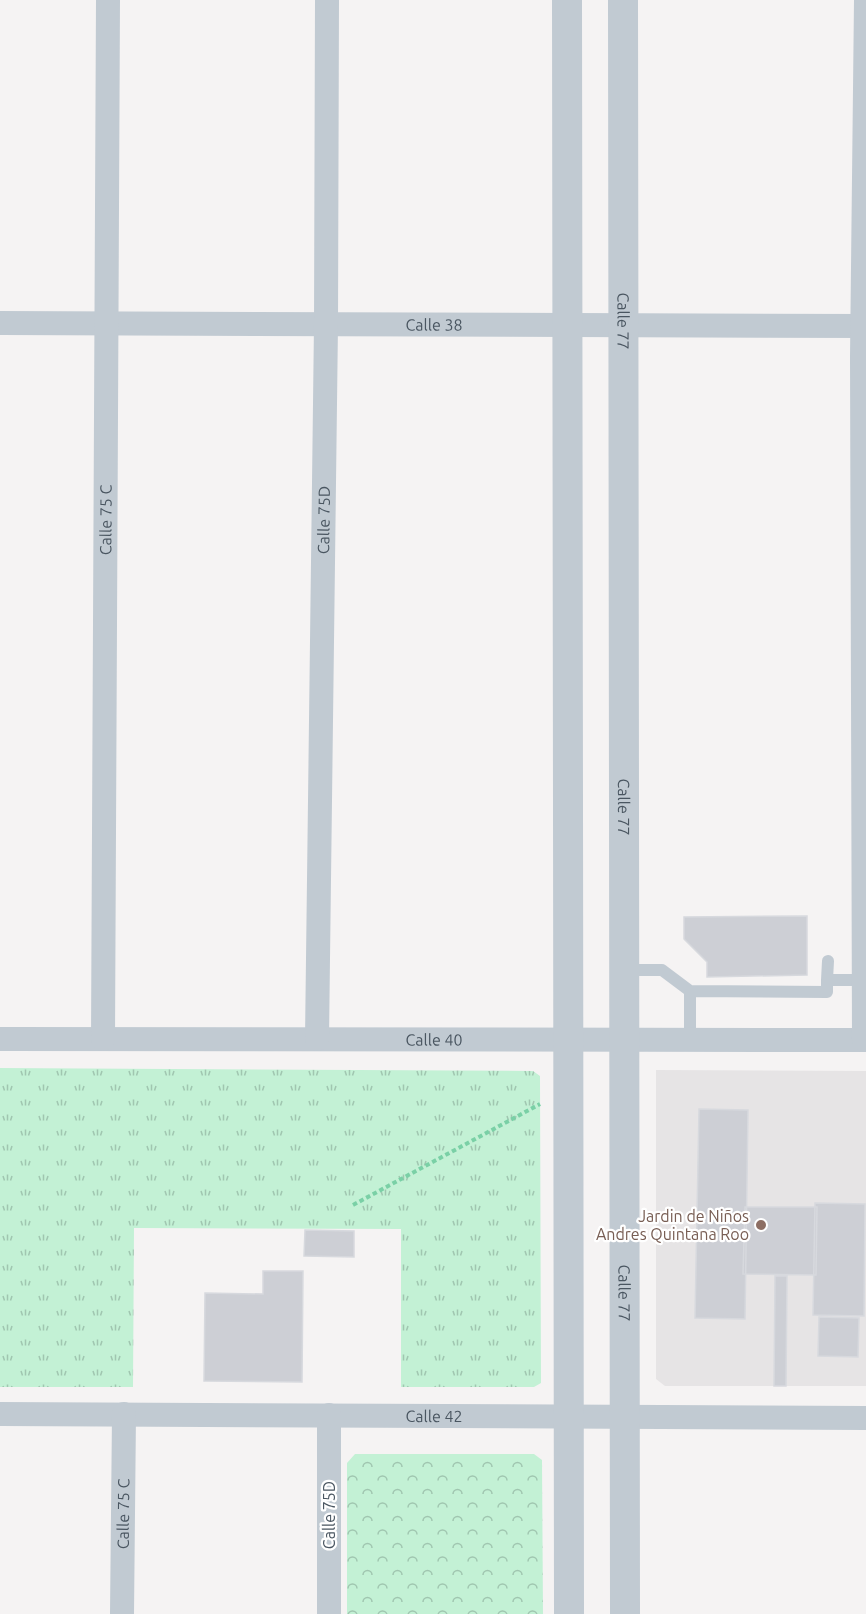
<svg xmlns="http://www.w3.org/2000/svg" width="866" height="1614" font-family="Ubuntu,sans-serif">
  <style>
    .education { fill: #e6e4e5 }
    .forest { fill: url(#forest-crowns) }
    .park { fill: url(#park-tufts) }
    .building { fill: #cdcfd5; stroke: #d7d9de; stroke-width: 1.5 }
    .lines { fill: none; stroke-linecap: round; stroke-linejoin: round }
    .path { stroke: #7ad0a6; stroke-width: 4; stroke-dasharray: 4.5 3; stroke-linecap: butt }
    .service { stroke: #c1cad2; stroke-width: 12 }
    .minor { stroke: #c1cad2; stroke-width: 24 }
    .tertiary { stroke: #c1cad2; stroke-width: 30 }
    .education-dot { fill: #8d6e63; stroke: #fff; stroke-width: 2 }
    .labels { text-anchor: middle; stroke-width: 4.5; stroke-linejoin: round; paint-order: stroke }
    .street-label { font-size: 16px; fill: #4a5661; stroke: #fff }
    .education-label { font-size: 16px; fill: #785e54; stroke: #fff; text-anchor: end }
  </style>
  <defs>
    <pattern id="forest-crowns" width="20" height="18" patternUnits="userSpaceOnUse" patternTransform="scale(1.5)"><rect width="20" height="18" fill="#c3f1d5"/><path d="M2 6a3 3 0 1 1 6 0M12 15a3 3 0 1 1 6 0" fill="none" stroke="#a0c6b0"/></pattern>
    <pattern id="park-tufts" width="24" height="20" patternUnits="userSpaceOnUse" patternTransform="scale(1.5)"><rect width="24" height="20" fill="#c3f1d5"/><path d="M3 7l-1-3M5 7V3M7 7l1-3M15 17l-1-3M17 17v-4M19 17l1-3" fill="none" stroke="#a0c6b0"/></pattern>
  </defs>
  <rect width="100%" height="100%" fill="#f5f3f3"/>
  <!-- education -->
  <path class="education" d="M656 1070 866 1071V1386H665L656 1379Z"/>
  <!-- forest -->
  <path class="forest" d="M355 1454H534L542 1460 543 1614H347V1463Z"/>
  <!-- park -->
  <path class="park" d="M0 1068 533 1071 540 1076 541 1383 534 1387H401V1229L134 1228 133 1387H0Z"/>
  <!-- building -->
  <path class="building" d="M807 916V975L707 977V962L684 939V917Z
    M699 1109 748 1110 745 1319 695 1318Z
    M815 1203 865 1204 864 1316 813 1315Z
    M745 1207H817L816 1275 743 1274Z
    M305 1230 354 1231V1257L304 1256Z
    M263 1271H303L302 1382 204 1381 205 1293 263 1294Z
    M775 1276H787L786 1386H774Z
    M819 1317 859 1318 858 1357 818 1356Z"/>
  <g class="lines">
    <!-- path -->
    <path class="path" d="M353 1205 540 1104"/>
    <!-- service -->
    <path class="service" d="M624 970H662L690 991 827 992V980H864
      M827 980 828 961
      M690 991V1040"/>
    <!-- minor -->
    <g class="minor">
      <path id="s1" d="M0 323 866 326"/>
      <path id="s2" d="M0 1039 866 1040"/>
      <path id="s3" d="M103 1039 108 0"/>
      <path id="s4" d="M317 1039 326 324 327 0"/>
      <path d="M864 1040 862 357 866 0"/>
      <path id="s5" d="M0 1414 866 1418"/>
      <path d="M329 1415V1614"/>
      <path id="s6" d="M122 1614 124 1414"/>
    </g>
    <!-- tertiary -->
    <g class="tertiary">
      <path d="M567 0 569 1614"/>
      <path id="s7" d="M623 0 625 1614"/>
    </g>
  </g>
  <!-- markers -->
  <circle class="education-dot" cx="761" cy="1225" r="6"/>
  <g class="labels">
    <!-- street labels -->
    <g class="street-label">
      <text dy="6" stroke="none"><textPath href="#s7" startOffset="321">Calle 77</textPath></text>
      <text dy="6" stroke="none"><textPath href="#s1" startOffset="434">Calle 38</textPath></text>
      <text dy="6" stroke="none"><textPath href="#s3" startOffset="519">Calle 75 C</textPath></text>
      <text dy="6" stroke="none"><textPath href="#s4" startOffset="519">Calle 75D</textPath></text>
      <text dy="6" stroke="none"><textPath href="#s7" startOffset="807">Calle 77</textPath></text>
      <text dy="6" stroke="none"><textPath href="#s2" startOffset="434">Calle 40</textPath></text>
      <text dy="6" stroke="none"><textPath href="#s7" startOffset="1293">Calle 77</textPath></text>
      <text dy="6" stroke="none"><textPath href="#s5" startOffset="434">Calle 42</textPath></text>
      <text dy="6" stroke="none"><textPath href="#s6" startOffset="100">Calle 75 C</textPath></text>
      <text transform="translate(329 1515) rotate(-90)" y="6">Calle 75D</text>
    </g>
    <!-- education labels -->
    <g class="education-label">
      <text x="749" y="1222">Jardin de Niños<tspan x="749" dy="18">Andres Quintana Roo</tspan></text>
    </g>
  </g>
</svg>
